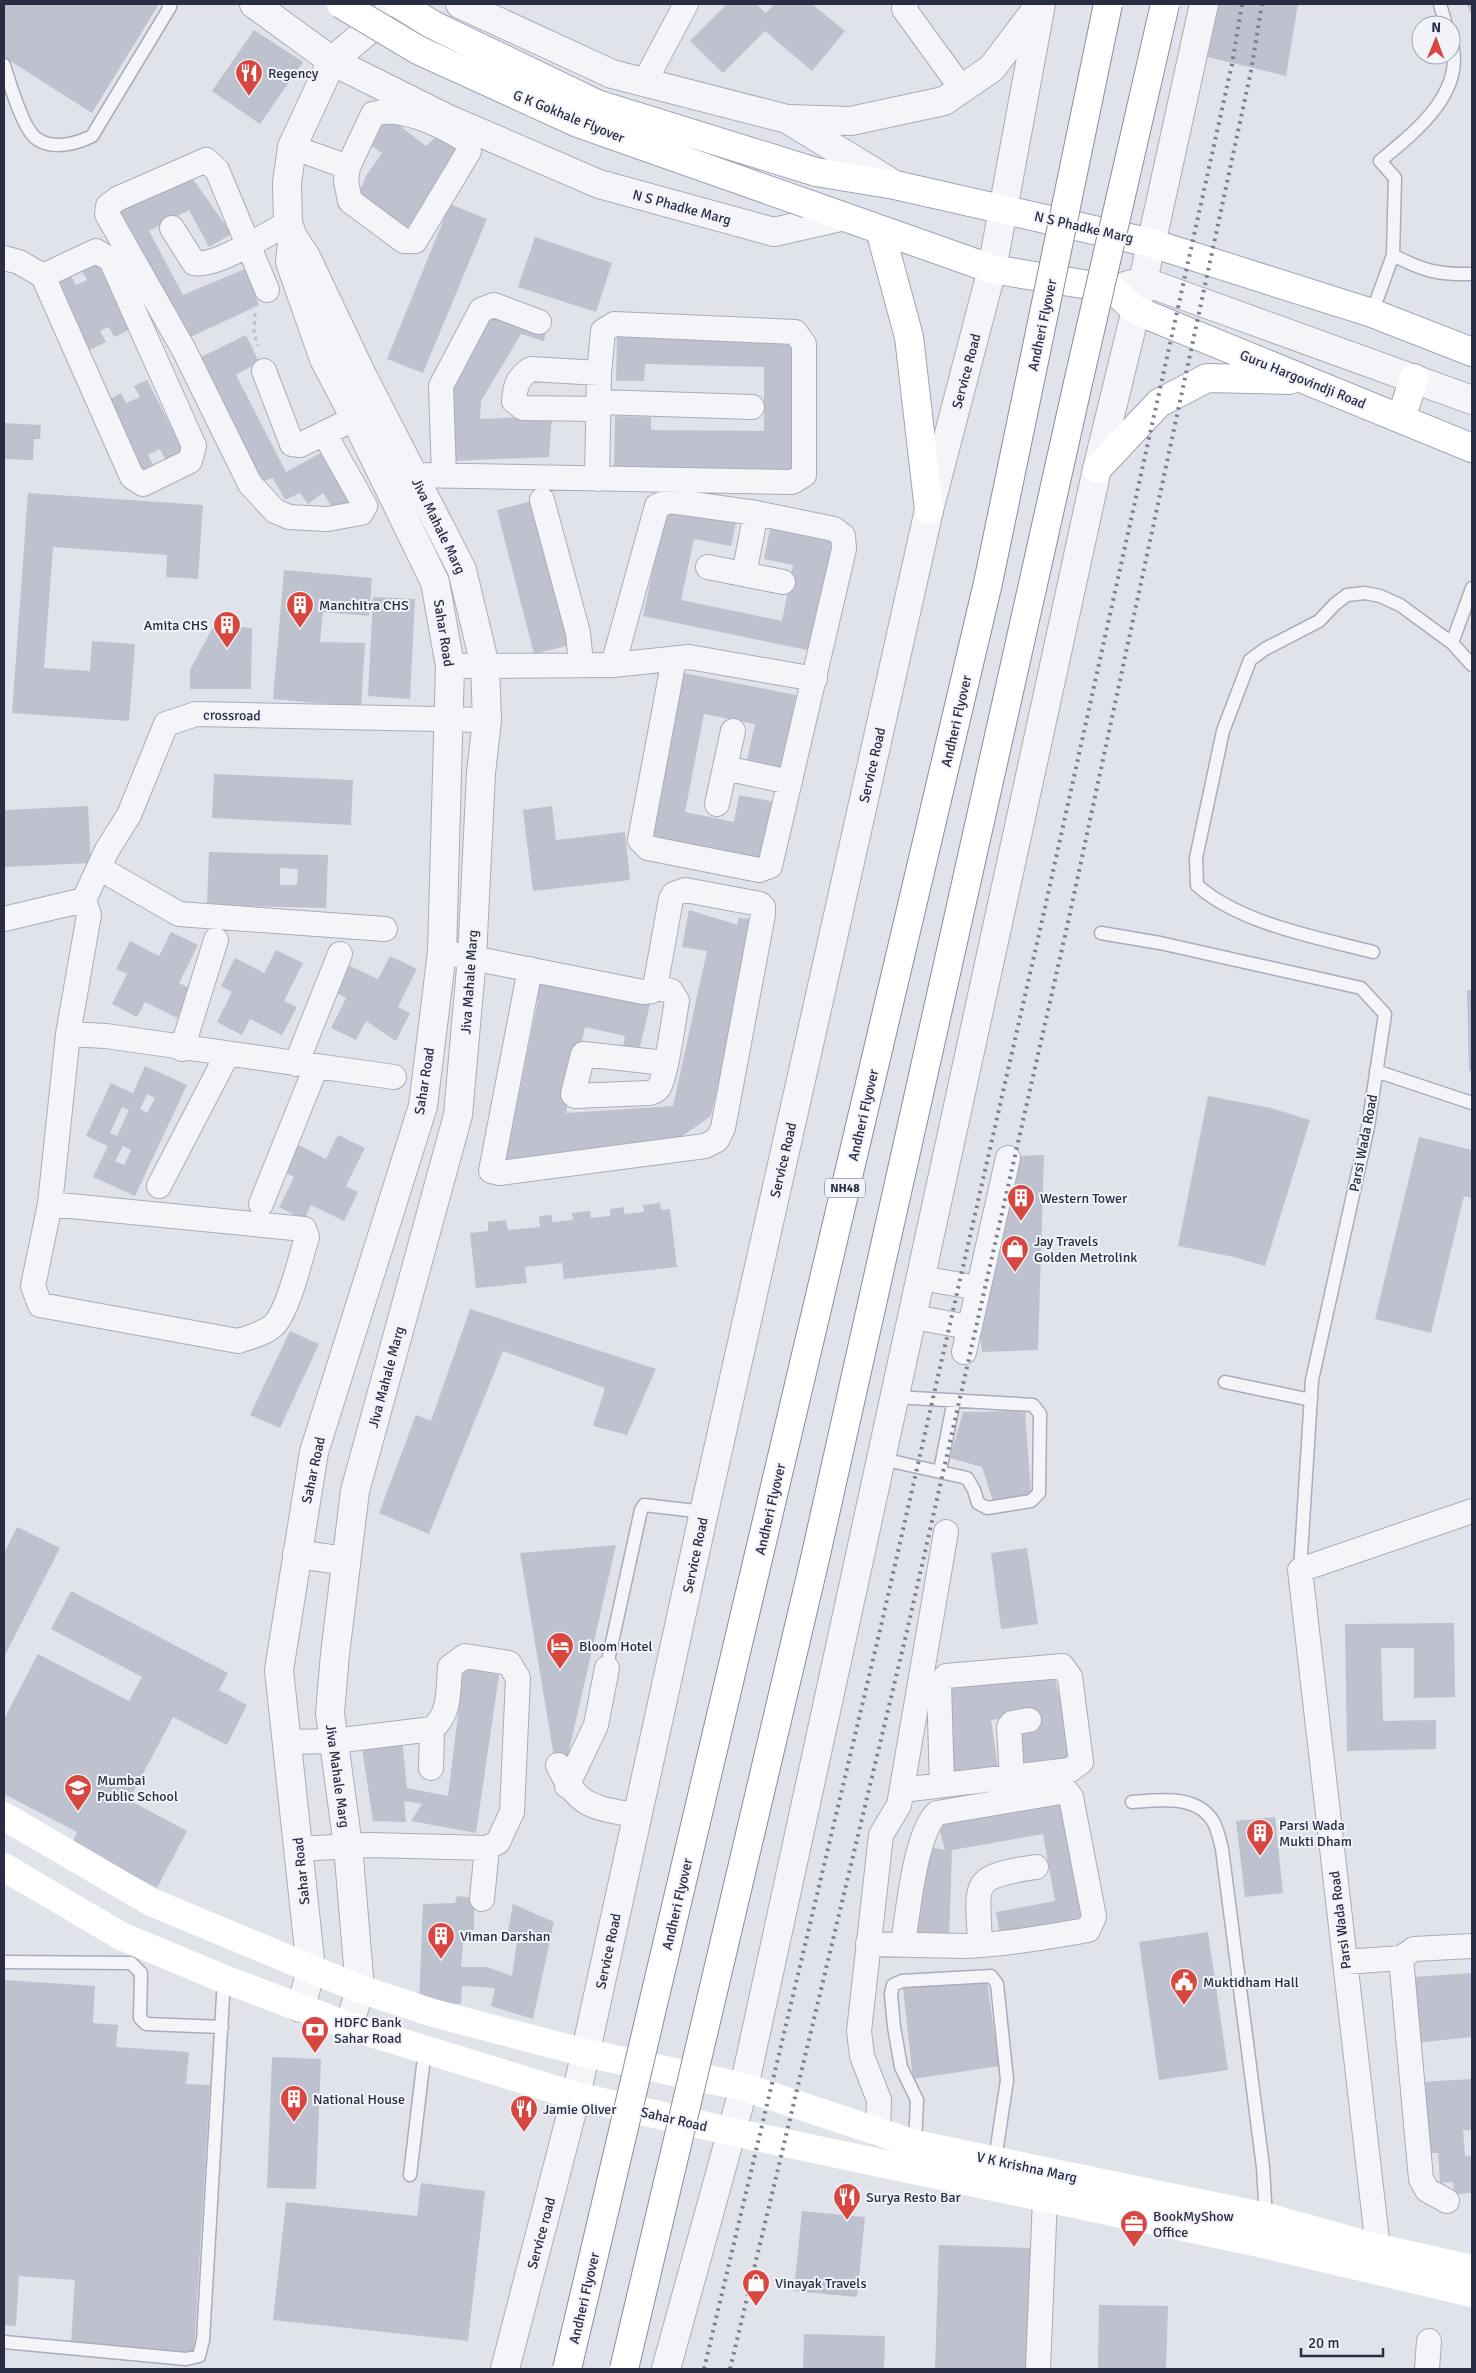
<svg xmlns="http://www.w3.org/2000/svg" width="1476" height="2373" font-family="Signika,sans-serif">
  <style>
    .building { fill: #bec1ce; fill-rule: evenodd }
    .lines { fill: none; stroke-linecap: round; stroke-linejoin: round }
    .service-casing { stroke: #aaacb9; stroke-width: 15 }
    .minor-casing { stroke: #aaacb9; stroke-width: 26 }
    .tertiary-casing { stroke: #aaacb9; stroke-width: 30 }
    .primary-casing { stroke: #a0a4b8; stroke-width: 30 }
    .path { stroke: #c0c1ca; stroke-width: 3; stroke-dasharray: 4 4; stroke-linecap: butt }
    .service { stroke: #f5f5f9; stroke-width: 12 }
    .minor { stroke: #f5f5f9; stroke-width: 24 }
    .tertiary { stroke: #f5f5f9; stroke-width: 28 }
    .secondary { stroke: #fff; stroke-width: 28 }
    .primary { stroke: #fff; stroke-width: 28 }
    .rail { stroke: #7a7e96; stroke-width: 4; stroke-dasharray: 2.5 5; stroke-linecap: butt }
    .primary-bridge-casing { stroke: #a0a4b8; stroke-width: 30; stroke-linecap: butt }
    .motorway-bridge-casing { stroke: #888da3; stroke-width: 30; stroke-linecap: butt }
    .primary-bridge { stroke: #fff; stroke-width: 28 }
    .motorway-bridge { stroke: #fff; stroke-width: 28 }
    .labels { text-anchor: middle; stroke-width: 4; stroke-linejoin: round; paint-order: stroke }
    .shield { fill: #f1f3f8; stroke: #64687a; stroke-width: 1 }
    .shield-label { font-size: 12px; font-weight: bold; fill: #282d44 }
    .poi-label { font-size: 14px; fill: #282d44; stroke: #f1f3f8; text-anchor: start }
    .street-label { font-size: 14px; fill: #282d44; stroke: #f1f3f8 }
  </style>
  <rect width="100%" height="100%" fill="#e1e3eb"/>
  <!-- building -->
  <path class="building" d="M4 4H159L92 113 4 57Z
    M727 4H756L766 13 774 4H812L845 31 812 71 765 31 723 73 690 41Z
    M1216 4H1298L1286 76 1208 57Z
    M1466 4H1472V15Z
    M254 30 303 62 260 124 212 91Z
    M387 116 426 146 443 131 465 147 405 231 357 199 366 176 382 153 365 141Z
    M190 175 232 234 209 247 189 210 149 231 183 295 245 269 259 305 186 339 113 210Z
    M450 204 487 219 423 373 387 359Z
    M535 237 612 263 596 312 518 287Z
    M97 259 133 328 114 337 109 327 100 331 106 342 88 351 52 281 69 272 76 285 87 280 80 268Z
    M491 309 546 330 544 341 521 334 481 401 480 419 552 416 549 457 451 461 449 385Z
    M246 335 259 362 236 375 286 472 326 450 357 505 343 512 338 504 332 507 323 493 308 504 300 493 285 500 273 478 256 483 195 360Z
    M617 337 796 340 794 474 614 472 615 416 651 417V430L764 431V367L645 364 644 381H616Z
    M147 380 185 454 167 463 160 449 148 455 155 469 142 476 104 402 121 393 126 403 140 397 134 386Z
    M4 423 41 425 40 439H34L33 460 4 459Z
    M28 493 203 505 198 579 166 577 167 555 53 547 44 668 90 671 92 641 135 644 129 721 12 713Z
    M536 500 574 644 534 654 497 510Z
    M666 508 736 523 731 546 694 539 681 600 782 621 793 565 764 559 770 529 835 542 812 651 643 616Z
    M284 570 372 578 369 616 323 612 320 642 365 643 361 707 273 699Z
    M373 597 415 599 410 699 368 696Z
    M214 625 252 628 251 689H190V670Z
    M678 672 796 695 781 771 746 764 755 724 704 714 685 812 734 822 739 795 776 802 763 863 644 841Z
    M214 774 353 780 351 825 212 818Z
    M88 806 91 863 4 867V810Z
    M552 806 556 840 625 832 630 880 533 891 523 810Z
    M209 852 328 855 326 908 207 905ZM280 868 298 869 297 885H280Z
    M689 910 738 925V918L756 919 711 1116 665 1148 504 1169 538 1000 530 998 535 972 651 1000 639 1051 623 1047 625 1036 585 1027 566 1113 673 1106 707 951 682 947Z
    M171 932 198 945 179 983 192 989 177 1018 145 1002 137 1017 112 1004 127 974 116 969 130 941 159 956Z
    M276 950 303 963 284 1001 297 1007 282 1035 250 1019 242 1035 217 1022 232 992 221 986 235 958 264 973Z
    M390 956 417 969 398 1007 410 1013 396 1041 366 1021 356 1040 331 1028 346 998 335 992 348 965 378 979Z
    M1467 990H1472V1071H1469Z
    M145 1066 187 1085 135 1196 93 1177 108 1146 86 1136 111 1083 133 1093ZM147 1094 155 1098 147 1113 140 1109ZM122 1107 129 1110 117 1136 110 1133ZM123 1146 131 1150 124 1165 115 1161Z
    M1208 1096 1271 1108 1310 1120 1265 1266 1234 1257 1178 1246Z
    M338 1135 365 1148 346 1186 358 1192 344 1221 311 1205 304 1220 279 1207 294 1177 283 1171 297 1144 326 1159Z
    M1419 1137 1472 1150V1198L1464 1196 1431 1333 1375 1319Z
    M1044 1155 1038 1350 982 1352 978 1319 1013 1156Z
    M660 1203 661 1210 670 1209 677 1267 564 1279 562 1263 525 1267 527 1283 476 1288 470 1233 488 1231V1222L506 1220 508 1230 540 1227 539 1216 552 1215V1222L573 1220 572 1213 590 1211 591 1218 610 1216V1209L624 1207V1214L644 1212 643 1205Z
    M470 1309 656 1369 627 1435 593 1426 605 1388 503 1351 429 1534 379 1513 416 1415 431 1421Z
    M290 1331 319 1344 280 1428 250 1415Z
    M1025 1411 1031 1494 993 1501 982 1467 950 1458 963 1412Z
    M17 1527 60 1548 4 1657V1553Z
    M616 1545 568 1755 554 1757 520 1553Z
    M1027 1548 1038 1624 1001 1629 991 1553Z
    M71 1591 228 1673 219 1690 247 1705 227 1745 173 1717 129 1800 187 1831 157 1888 72 1844 77 1832 4 1794V1719L38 1654 129 1701 142 1677 51 1629Z
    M1454 1623 1455 1697 1414 1698V1648H1381L1383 1721 1436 1720V1749L1347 1751 1345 1624Z
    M464 1665 499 1675 476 1833 411 1821 422 1804 404 1801 406 1822 373 1821 361 1742 402 1740 407 1788 448 1796Z
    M1055 1677 1074 1763 1025 1770 1020 1734 1035 1732 1033 1714 991 1720 999 1774 953 1780 946 1685Z
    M1063 1797 1087 1924 1001 1940 996 1912 1055 1901 1043 1834 952 1850 949 1940 910 1932 928 1847 945 1850 936 1818Z
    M1275 1817 1283 1893 1245 1897 1236 1821Z
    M457 1896 474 1898V1930L464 1931 461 1967H487L512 1976 518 1934 507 1936 513 1904 554 1922 533 2019 491 2006 495 1988 462 1986 461 2004 419 2003 423 1904 455 1903Z
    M1208 1932 1228 2070 1159 2080 1139 1942Z
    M1472 1973V2037L1415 2043 1413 1977Z
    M4 1980 95 1986 93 2023 118 2025 116 2047 189 2052 186 2084 210 2085 194 2352 71 2344 75 2280 19 2276 16 2326 4 2325Z
    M987 1981 999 2066 913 2079 903 1988Z
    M272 2057 321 2059 316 2189 267 2188Z
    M1472 2079V2130H1463L1465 2156H1470L1472 2162V2193L1454 2194 1453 2182 1440 2183 1438 2153H1426L1421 2082Z
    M421 2183 485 2191 468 2341 273 2320 286 2202 417 2216Z
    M802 2211 865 2217 857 2297 794 2291Z
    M939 2245 1035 2248 1031 2369H935Z
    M1099 2305 1168 2306 1166 2369H1098Z
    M804 2334 885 2336 884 2369H803Z"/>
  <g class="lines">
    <defs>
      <path id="service" d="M1440 4 1446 25
        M4 65C9 81 23 130 37 139 53 150 76 144 92 136L170 7 168 4
        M1393 255C1423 271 1439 275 1472 274
        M1372 313 1393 255 1395 178 1380 161C1415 132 1467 92 1451 40
        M1452 643 1472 588
        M1101 933 1160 943 1361 988 1385 1014 1368 1127 1312 1380 1300 1570
        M1373 952C1319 938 1238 923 1197 885L1196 858 1223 731 1250 660 1265 649 1319 621 1335 604 1347 595 1365 593 1380 596 1400 605 1452 643 1472 665
        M1376 1071 1472 1103
        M1225 1382 1311 1400
        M882 1459 967 1478 974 1490 978 1503 987 1508 1031 1501 1039 1493 1040 1414 1033 1405 895 1397
        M940 1471 954 1400
        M609 1656 641 1510 644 1505 704 1512
        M1132 1802C1159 1800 1198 1794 1214 1823 1218 1831 1220 1841 1222 1849L1263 2167 1266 2219
        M4 1962 131 1963 141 1973 140 2018 146 2024 222 2027
        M915 2144 917 2100 901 2067 894 2027 891 1994 893 1985 902 1981 991 1976 997 1984 1007 2080 995 2160
        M410 2175 425 2049
        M4 2342 186 2359 199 2356 203 2340 224 1979"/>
      <path id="minor" d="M906 4 904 9 962 89
        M644 83 686 4
        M292 147 348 167 346 181 350 201 404 241H415L469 151 465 140C441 125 401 105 373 114L348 167
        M172 228 194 263C215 268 267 234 288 223
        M4 258 19 262 43 276 132 477 143 484 190 461 194 446 111 260 96 251 43 276
        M267 290 217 170 206 160 117 199 108 206 107 214 184 350 250 484 275 511 289 517 327 519 361 513 365 506 324 433
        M264 371 292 444 300 445 372 410
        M599 373 531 369C518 377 515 386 514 401L523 408 599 409
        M599 402 752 407
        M414 475C540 478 666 480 792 482L804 475V344L795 332 614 324 603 331 599 373 597 479
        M444 476 441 386 481 310 494 305 539 322
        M542 500 578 633 581 664
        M708 567 783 582
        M744 574 756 513
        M613 665 657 506 670 501 756 513 834 529 843 536 844 549 770 866 759 870 648 848 640 840 674 659
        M450 666 613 665 689 657 815 679
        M725 768 790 782
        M717 804 733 731
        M99 868 179 914 385 929
        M4 919 84 900 107 850 129 815 166 724 196 714 487 720
        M442 952 643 992 652 991 655 987 671 899 674 894 685 890 760 904 763 907V914L723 1128 717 1140 705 1146 500 1173 491 1171 530 969
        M655 987 671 991 677 1001C674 1017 666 1077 659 1087 657 1091 653 1092 649 1093L575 1096 573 1094 583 1054 665 1063
        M68 1034 89 915 84 900
        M182 1049 216 940
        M296 1064 340 954
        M159 1186 227 1055
        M50 1204 304 1229 307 1237C300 1259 289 1309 274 1325 264 1334 250 1337 238 1341L40 1305 33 1286 50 1204 68 1034 106 1036 394 1077
        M261 1204 316 1067
        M921 1278 978 1288
        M913 1317 969 1327
        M964 1352 1008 1158
        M287 1742 334 1741 432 1729C451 1713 448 1690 450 1667L465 1656 509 1663 518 1678 512 1812 498 1842 487 1848 369 1845 299 1849
        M558 1765C578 1809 594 1807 638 1816
        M431 1768 432 1729
        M1012 1777 1009 1727 1012 1723 1029 1720
        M567 1786 596 1725 607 1668
        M902 1790 1070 1770 1081 1762 1070 1677 1062 1666 946 1676 939 1685 942 1785
        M482 1899 487 1848
        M868 1944 966 1946C1007 1944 1047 1937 1088 1930L1094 1917 1071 1797 1066 1791 937 1813C915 1834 908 1912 903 1944
        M980 1945C978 1882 968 1877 1036 1867
        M1401 1958 1414 1949 1472 1946
        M1345 1962 1401 1958 1421 2179 1427 2190 1447 2201
        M878 2133 879 2100 862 2056 859 2031 881 1835 899 1805 946 1532
        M1375 2264 1378 2248 1300 1570 1472 1511
        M1038 2369 1045 2198
        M1427 2369 1429 2341"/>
      <path id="tertiary" d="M254 4 332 61 446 118 599 184 774 232 840 217
        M460 4 612 74 787 119 895 185
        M789 119 851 121 944 101 992 68 1038 7
        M292 244 290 262 324 359 355 418 435 582 450 666 442 952 423 1106 314 1452 279 1670 311 1969 301 2008
        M1125 286 1143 281 1472 400
        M297 1554 346 1561
        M349 2026 360 1989 348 1846 330 1713 335 1654 355 1491 458 1115 472 957 481 773 487 720 485 666 462 570 363 377 306 257 293 237 288 223 287 183 292 147 332 61 399 4
        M505 2369 576 2096 704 1512 929 510 992 269 1041 4
        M666 2369 744 2087 1097 469 1143 281 1204 4"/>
      <path id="primary" d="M816 172 895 185 1151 243 1372 313 1472 352
        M808 204 992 269 1113 289 1135 310 1472 448
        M880 230 909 337 929 510
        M1401 419 1414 378
        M1097 469 1159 403 1207 378 1289 380"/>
    </defs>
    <!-- service casing -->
    <use href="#service" class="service-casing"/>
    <!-- minor casing -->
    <use href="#minor" class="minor-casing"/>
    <!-- tertiary casing -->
    <use href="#tertiary" class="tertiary-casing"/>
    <!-- primary casing -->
    <use href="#primary" class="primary-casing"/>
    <!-- path -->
    <path class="path" d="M255 313 254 333 258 346"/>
    <!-- service -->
    <use href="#service" class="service"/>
    <!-- minor -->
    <use href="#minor" class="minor"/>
    <!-- tertiary -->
    <use href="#tertiary" class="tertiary"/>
    <!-- secondary -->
    <path class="secondary" d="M4 1816 151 1902 360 1989 433 2013 586 2053 744 2087 915 2144 1267 2217 1378 2248 1472 2269
      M4 1867 121 1936 224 1979 349 2026 576 2096 733 2132 1259 2243 1472 2293"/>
    <!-- primary -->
    <use href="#primary" class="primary"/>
    <!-- rail -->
    <path class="rail" d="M704 2369 881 1626 1042 921 1232 64 1242 4
      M730 2369 907 1631 1067 927 1251 71 1262 4"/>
    <defs>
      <path id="primary-bridge" d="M341 4 418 50 578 123 808 204
        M399 4 433 25 597 104 816 172"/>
      <path id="motorway-bridge" d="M567 2369 988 583 1108 4
        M624 2369 814 1563 1078 383 1165 4"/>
    </defs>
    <!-- primary-bridge casing -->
    <use href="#primary-bridge" class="primary-bridge-casing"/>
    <!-- motorway-bridge casing -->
    <use href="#motorway-bridge" class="motorway-bridge-casing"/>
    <!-- primary-bridge -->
    <use href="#primary-bridge" class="primary-bridge"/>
    <!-- motorway-bridge -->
    <use href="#motorway-bridge" class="motorway-bridge"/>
  </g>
  <!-- icons -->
  <defs>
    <symbol id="restaurant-pin" viewBox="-11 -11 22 30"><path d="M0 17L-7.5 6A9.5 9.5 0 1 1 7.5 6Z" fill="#d8473f" stroke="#f1f3f8"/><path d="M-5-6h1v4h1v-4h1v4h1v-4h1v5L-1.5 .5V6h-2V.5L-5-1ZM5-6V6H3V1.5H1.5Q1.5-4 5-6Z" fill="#fff"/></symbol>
    <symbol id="building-pin" viewBox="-11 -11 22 30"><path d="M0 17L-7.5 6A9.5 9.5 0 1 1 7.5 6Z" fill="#d8473f" stroke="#f1f3f8"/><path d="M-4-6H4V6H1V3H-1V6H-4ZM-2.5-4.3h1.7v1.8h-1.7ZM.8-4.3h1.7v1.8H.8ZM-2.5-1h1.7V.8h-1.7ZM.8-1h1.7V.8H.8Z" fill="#fff"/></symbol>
    <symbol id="shop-pin" viewBox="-11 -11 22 30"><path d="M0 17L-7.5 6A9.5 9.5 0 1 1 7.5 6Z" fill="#d8473f" stroke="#f1f3f8"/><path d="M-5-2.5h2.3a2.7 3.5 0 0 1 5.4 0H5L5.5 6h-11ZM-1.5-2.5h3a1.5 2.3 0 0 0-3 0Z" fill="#fff"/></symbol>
    <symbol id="hotel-pin" viewBox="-11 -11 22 30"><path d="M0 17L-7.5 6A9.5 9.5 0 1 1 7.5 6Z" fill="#d8473f" stroke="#f1f3f8"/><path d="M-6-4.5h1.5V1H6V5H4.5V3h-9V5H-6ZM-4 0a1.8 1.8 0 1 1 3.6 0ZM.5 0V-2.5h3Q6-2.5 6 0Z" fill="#fff"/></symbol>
    <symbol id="school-pin" viewBox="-11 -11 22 30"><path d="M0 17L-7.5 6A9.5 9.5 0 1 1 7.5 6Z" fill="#d8473f" stroke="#f1f3f8"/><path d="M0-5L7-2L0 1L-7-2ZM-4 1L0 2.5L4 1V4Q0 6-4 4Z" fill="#fff"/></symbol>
    <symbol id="civic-pin" viewBox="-11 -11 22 30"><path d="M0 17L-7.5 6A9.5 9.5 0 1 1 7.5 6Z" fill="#d8473f" stroke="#f1f3f8"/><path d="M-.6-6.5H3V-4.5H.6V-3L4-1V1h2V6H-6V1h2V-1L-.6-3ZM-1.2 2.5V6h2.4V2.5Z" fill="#fff"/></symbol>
    <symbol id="bank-pin" viewBox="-11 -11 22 30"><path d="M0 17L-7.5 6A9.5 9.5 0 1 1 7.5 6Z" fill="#d8473f" stroke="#f1f3f8"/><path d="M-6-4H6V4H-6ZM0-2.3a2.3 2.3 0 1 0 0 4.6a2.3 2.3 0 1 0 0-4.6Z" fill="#fff"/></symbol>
    <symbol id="office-pin" viewBox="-11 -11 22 30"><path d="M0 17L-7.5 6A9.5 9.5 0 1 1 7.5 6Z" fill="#d8473f" stroke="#f1f3f8"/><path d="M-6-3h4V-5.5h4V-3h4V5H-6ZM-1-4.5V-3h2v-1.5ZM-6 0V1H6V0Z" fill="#fff"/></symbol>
  </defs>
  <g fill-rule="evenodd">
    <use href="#restaurant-pin" x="233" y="57" width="32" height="43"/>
    <use href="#building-pin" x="284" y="589" width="32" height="43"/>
    <use href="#building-pin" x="211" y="609" width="32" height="43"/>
    <use href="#building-pin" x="1005" y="1182" width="32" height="43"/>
    <use href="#shop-pin" x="999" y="1233" width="32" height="43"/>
    <use href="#hotel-pin" x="544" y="1630" width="32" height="43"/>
    <use href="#school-pin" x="62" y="1772" width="32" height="43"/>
    <use href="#building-pin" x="1244" y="1817" width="32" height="43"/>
    <use href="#building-pin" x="425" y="1920" width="32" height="43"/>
    <use href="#civic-pin" x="1168" y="1966" width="32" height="43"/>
    <use href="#bank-pin" x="299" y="2014" width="32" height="43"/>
    <use href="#building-pin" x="278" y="2083" width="32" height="43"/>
    <use href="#restaurant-pin" x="508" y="2093" width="32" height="43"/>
    <use href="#restaurant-pin" x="831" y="2181" width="32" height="43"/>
    <use href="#office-pin" x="1118" y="2208" width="32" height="43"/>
    <use href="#shop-pin" x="740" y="2267" width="32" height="43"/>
  </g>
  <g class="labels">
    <!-- shield labels -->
    <rect class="shield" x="825" y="1178.5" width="40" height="19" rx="4"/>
    <g class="shield-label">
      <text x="845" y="1192">NH48</text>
    </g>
    <!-- poi labels -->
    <g class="poi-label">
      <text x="268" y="78">Regency</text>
      <text x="319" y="610">Manchitra CHS</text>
      <text x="208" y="630" text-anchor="end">Amita CHS</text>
      <text x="1040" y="1203">Western Tower</text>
      <text x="1034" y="1246">Jay Travels<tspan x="1034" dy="16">Golden Metrolink</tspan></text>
      <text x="579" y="1651">Bloom Hotel</text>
      <text x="97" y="1785">Mumbai<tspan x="97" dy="16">Public School</tspan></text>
      <text x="1279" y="1830">Parsi Wada<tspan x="1279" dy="16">Mukti Dham</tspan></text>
      <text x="460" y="1941">Viman Darshan</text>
      <text x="1203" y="1987">Muktidham Hall</text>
      <text x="334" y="2027">HDFC Bank<tspan x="334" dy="16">Sahar Road</tspan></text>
      <text x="313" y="2104">National House</text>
      <text x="543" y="2114">Jamie Oliver</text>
      <text x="866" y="2202">Surya Resto Bar</text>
      <text x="1153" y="2221">BookMyShow<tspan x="1153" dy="16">Office</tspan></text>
      <text x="775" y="2288">Vinayak Travels</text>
    </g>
    <!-- street labels -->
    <g class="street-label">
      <text transform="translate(569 116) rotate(22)" y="5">G K Gokhale Flyover</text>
      <text transform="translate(682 207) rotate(15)" y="5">N S Phadke Marg</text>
      <text transform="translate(1084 227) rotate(13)" y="5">N S Phadke Marg</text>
      <text transform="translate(1042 325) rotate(-78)" y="5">Andheri Flyover</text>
      <text transform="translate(966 371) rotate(-75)" y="5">Service Road</text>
      <text transform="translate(1303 379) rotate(22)" y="5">Guru Hargovindji Road</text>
      <text transform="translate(439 526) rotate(64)" y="5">Jiva Mahale Marg</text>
      <text transform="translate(444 633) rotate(81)" y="5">Sahar Road</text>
      <text transform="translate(232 715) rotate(1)" y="5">crossroad</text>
      <text transform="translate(956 721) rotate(-77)" y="5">Andheri Flyover</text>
      <text transform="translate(872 765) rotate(-77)" y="5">Service Road</text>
      <text transform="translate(469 982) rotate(-86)" y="5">Jiva Mahale Marg</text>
      <text transform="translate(424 1081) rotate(-81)" y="5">Sahar Road</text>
      <text transform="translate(863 1115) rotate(-77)" y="5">Andheri Flyover</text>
      <text transform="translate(1363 1143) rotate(-79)" y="5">Parsi Wada Road</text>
      <text transform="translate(783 1160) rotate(-77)" y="5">Service Road</text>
      <text transform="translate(386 1377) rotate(-75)" y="5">Jiva Mahale Marg</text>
      <text transform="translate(313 1470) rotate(-78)" y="5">Sahar Road</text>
      <text transform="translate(770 1509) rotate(-77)" y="5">Andheri Flyover</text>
      <text transform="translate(695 1555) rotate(-78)" y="5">Service Road</text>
      <text transform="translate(338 1776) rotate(82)" y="5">Jiva Mahale Marg</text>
      <text transform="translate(301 1871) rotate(-96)" y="5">Sahar Road</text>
      <text transform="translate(677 1904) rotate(-77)" y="5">Andheri Flyover</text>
      <text transform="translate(1340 1920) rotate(-97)" y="5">Parsi Wada Road</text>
      <text transform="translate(608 1951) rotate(-78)" y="5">Service Road</text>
      <text transform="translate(674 2119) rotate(13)" y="5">Sahar Road</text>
      <text transform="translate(1027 2167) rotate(12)" y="5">V K Krishna Marg</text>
      <text transform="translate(541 2233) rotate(-75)" y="5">Service road</text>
      <text transform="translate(584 2298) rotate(-77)" y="5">Andheri Flyover</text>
    </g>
  </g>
  <!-- border -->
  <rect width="1476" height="2373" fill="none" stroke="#282d44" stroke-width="10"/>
  <!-- north arrow -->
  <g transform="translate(1436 40) rotate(1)"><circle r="24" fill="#f1f3f8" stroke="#a1a4b0"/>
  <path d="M0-4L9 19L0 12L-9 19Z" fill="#d8473f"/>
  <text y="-8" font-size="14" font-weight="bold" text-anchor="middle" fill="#282d44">N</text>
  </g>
  <!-- scale -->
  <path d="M1301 2348v8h82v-8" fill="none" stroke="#282d44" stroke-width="2.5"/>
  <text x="1308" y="2348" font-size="15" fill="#282d44" stroke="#f1f3f8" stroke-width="4" paint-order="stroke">20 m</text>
</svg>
